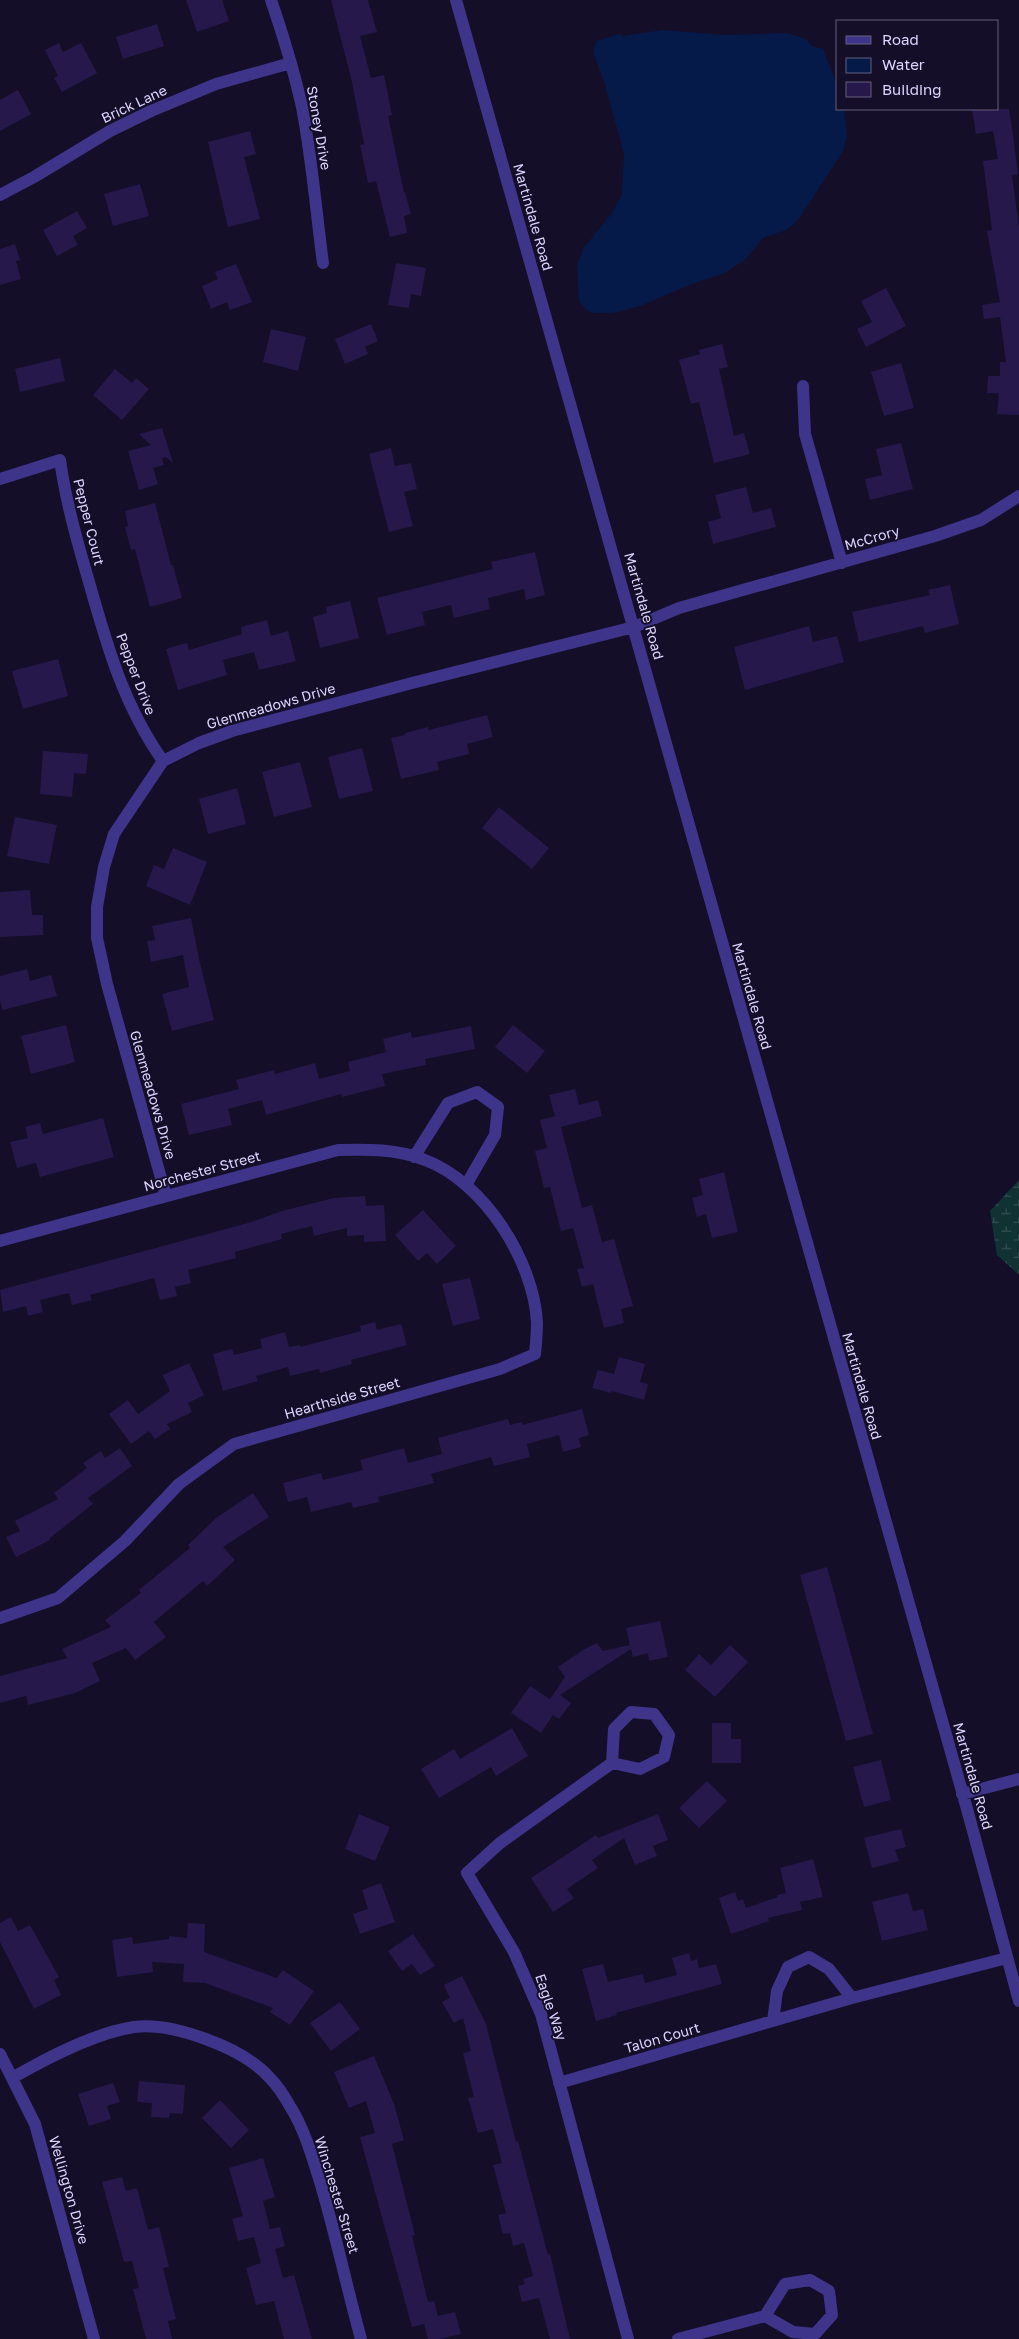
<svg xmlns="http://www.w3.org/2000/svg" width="1019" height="2339" font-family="'Golos Text',sans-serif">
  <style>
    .wetland { fill: url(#wetland-marsh) }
    .water { fill: #061a49 }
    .building { fill: #26184b }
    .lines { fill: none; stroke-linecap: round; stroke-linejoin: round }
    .minor { stroke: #3e358b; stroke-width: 12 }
    .labels { text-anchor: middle; stroke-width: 4; stroke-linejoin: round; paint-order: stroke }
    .street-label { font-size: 14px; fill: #dcd5ff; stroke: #140e28 }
  </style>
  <defs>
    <pattern id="wetland-marsh" width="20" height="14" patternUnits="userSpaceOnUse" patternTransform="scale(1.25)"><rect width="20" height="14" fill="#103233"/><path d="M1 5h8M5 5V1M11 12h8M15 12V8" fill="none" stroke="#324f52"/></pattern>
  </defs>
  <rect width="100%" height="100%" fill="#140e28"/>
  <!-- wetland -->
  <path class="wetland" d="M1019 1180V1273L1018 1274 997 1255 990 1211Z"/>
  <!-- water -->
  <path class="water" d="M663 30 725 35 787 33 806 39 812 46 823 49 838 88V109H844L847 136 843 151 801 216 792 226 786 230 763 238 746 259 725 273 694 283 640 306 613 313H593L586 310 579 300 577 265 583 249 612 213 622 194 624 154 606 88 593 51 597 41 619 34 623 36Z"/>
  <!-- building -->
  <path class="building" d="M186 0H222L229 21 197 32Z
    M331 0H368L377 32 360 36 371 78 384 75 392 115 388 116 404 193 405 192 411 214 404 216 407 233 390 237 376 181 368 183 360 145 364 144 352 82Z
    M157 24 164 46 123 59 116 37Z
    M59 43 63 52 81 43 97 73 62 92 54 78 58 76 45 50Z
    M18 90 31 114 0 131V100Z
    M972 109H1009L1013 135 1018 174 1012 175 1019 227V415L997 414 999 393H987L988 376H1000V362H1006L1000 317 984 319 982 305 1000 302 987 231 992 230 983 161 998 159 993 131 976 134Z
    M250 131 256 154 244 157 260 219 228 227 208 142Z
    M140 184 149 216 113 226 104 194Z
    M77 211 87 228 73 236 78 245 57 256 43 230Z
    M15 244 20 260 16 261 21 279 0 285V249Z
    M396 263 426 268 421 296 411 294 409 308 388 305Z
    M236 264 252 302 230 310 227 302 211 309 202 286 218 279 215 272Z
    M886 288 906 326 866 347 857 329 872 322 861 301Z
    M371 324 378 341 365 347 368 354 345 364 335 339Z
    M271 329 306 337 298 371 263 362Z
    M722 344 728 367 719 369 734 436 744 433 750 454 714 463 699 402 691 404 679 360 700 354 699 350Z
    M60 358 65 381 20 392 15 369Z
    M901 363 914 408 884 416 871 372Z
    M115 369 132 383 136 378 149 389 122 420 93 395Z
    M162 428 173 463 166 457 162 458 164 465 153 468 158 484 139 490 128 451 151 445 139 434Z
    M901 443 913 489 870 500 865 479 882 475 876 449Z
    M391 448 395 466 411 463 417 489 404 492 413 526 389 532 369 454Z
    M746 487 753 513 771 508 776 527 713 544 708 522 721 518 715 495Z
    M155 503 171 565H173L182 598 150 607 135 549 131 550 125 527 128 526 125 511Z
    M535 552 545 595 526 600 524 589 488 598 490 609 454 618 451 605 422 612 425 625 387 635 377 598 493 569 491 562Z
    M950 585 959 624 925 633 923 626 859 642 852 612 930 595 928 590Z
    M350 601 359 638 320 648 313 617 327 613 326 607Z
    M267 620 271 636 288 631 296 661 259 670 254 652 223 660 227 675 178 690 166 649 187 643 189 650 242 634 241 627Z
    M809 626 813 642 837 636 844 662 745 690 734 647Z
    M58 659 68 696 23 709 12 671Z
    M487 715 493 737 467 744 469 754 437 762 439 770 401 779 391 738 405 735V733L428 727 429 730Z
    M362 748 373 791 339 799 328 757Z
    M43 751 88 754 86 774 74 773 72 797 40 794Z
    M300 762 312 807 274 817 262 772Z
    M237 788 246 824 208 834 199 799Z
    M499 807 549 848 532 869 482 828Z
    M15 817 57 825 49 864 7 856Z
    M173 848 207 862 190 905 146 886 154 865 164 869Z
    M30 890 32 915H43V935L0 937V892Z
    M191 918 199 959 214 1020 172 1031 162 994 189 987 183 955 151 962 147 941 155 940 152 926Z
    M27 969 30 981 51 975 57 996 3 1010 0 1001V976Z
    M66 1025 75 1062 31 1074 21 1036Z
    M513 1025 545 1051 527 1073 495 1047Z
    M471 1026 475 1049 425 1059 426 1065 382 1074 385 1086 342 1097 341 1094 266 1115 262 1100 228 1109 232 1125 189 1135 181 1104 239 1089 236 1080 274 1070 275 1074 315 1063 319 1079 350 1071 348 1062 386 1052 383 1039 411 1032 412 1038Z
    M575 1089 579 1105 598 1100 602 1116 561 1127 582 1208 592 1205 602 1242 614 1239 633 1306 621 1309 624 1323 604 1328 593 1284 582 1287 577 1269 584 1268 573 1228 561 1231 550 1187 544 1188 535 1151 547 1148 540 1120 555 1116 549 1095Z
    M103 1118 114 1157 40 1177 36 1163 17 1168 10 1142 28 1138 25 1127 40 1123 43 1134Z
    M724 1172 738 1232 712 1238 706 1214 697 1217 692 1198 703 1195 699 1179Z
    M365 1196 366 1206 384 1205 386 1241 364 1242V1235L347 1236V1228L314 1236 312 1226 281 1234 282 1239 235 1252 236 1258 188 1270 191 1283 175 1287 177 1296 160 1300 154 1278 90 1295 92 1300 72 1305 69 1293 40 1300 43 1312 28 1316 26 1306 3 1312 0 1290 248 1223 282 1211 334 1198Z
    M423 1210 456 1246 437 1264 427 1253 418 1261 395 1235Z
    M470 1278 480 1319 453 1326 442 1284Z
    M375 1322 377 1330 401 1324 407 1345 351 1360 352 1364 320 1373 319 1369 290 1376 288 1367 256 1376 258 1381 223 1391 213 1354 232 1349 234 1355 262 1348 260 1339 285 1332 289 1347 300 1345V1347L361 1331 360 1326Z
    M619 1357 645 1364 640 1382 648 1384 644 1400 612 1391 611 1393 592 1388 598 1370 614 1374Z
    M189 1363 204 1395 188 1403 192 1412 167 1424 170 1429 155 1439 149 1431 131 1444 109 1414 128 1400 138 1414 170 1391 163 1375Z
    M582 1409 589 1435 579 1438 581 1447 563 1452 559 1435 527 1444 530 1457 494 1466 491 1457 431 1474 434 1483 378 1497 379 1502 353 1508 351 1502 311 1512 307 1497 288 1502 283 1483 321 1473 323 1480 363 1470 360 1460 404 1448 408 1463 442 1454 438 1438 508 1419 510 1425 522 1422V1425Z
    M120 1448 132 1466 88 1498 93 1504 50 1538V1540L16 1557 6 1537 20 1531 15 1521 58 1499 54 1493 87 1468 83 1463 101 1451 105 1458Z
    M253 1493 269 1517 223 1547 235 1560 207 1586 203 1581 154 1622 166 1637 135 1660 126 1648 92 1663 100 1681 75 1693 28 1705 26 1696 0 1703V1676L67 1658 62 1649 111 1627 105 1620 141 1593 139 1590 190 1548 188 1545 216 1518Z
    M827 1567 873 1734 846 1741 800 1575Z
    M660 1621 668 1657 649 1661 648 1653 633 1657 631 1649 560 1695 571 1703 559 1719 553 1715 541 1733 511 1713 530 1686 550 1699 565 1677 558 1667 583 1650 597 1643 603 1651 630 1645 626 1628Z
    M730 1645 748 1662 715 1697 685 1670 699 1654 711 1665Z
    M712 1723H731V1739H741V1763H712Z
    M512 1728 528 1756 496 1776 491 1767 439 1798 421 1769 454 1749 460 1759Z
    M881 1760 891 1800 864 1807 853 1767Z
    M707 1781 727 1801 699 1828 679 1808Z
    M359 1814 390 1827 375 1861 345 1849Z
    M658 1814 668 1840 653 1846 657 1856 635 1865 624 1838 592 1860 598 1868 567 1889 574 1898 553 1912 531 1878 596 1835 598 1838Z
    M901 1829 906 1847 895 1850 899 1861 872 1868 864 1838Z
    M813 1859 823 1897 800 1902 802 1910 768 1918 769 1921 731 1934 719 1898 735 1892 738 1901 743 1899 746 1908 778 1897 777 1895 786 1893 780 1868Z
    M381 1883 395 1922 360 1934 353 1914 368 1909 362 1890Z
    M908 1893 913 1911 923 1909 928 1930 882 1941 872 1902Z
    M11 1917 18 1931 30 1925 59 1977 54 1980 61 1995 34 2009 0 1942V1923Z
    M188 1923 205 1924 204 1952 277 1978 283 1970 314 1991 290 2025 270 2012 273 2008 205 1983 183 1982 184 1964 152 1962 153 1972 117 1977 112 1940 132 1937 133 1944 169 1939V1936L187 1938Z
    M413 1934 435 1966 420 1975 412 1964 402 1971 388 1951Z
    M689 1953 691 1961 697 1959 699 1968 716 1964 722 1984 616 2013 617 2015 596 2021 582 1969 603 1964 608 1982 643 1974 645 1983 677 1975 672 1958Z
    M462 1976 486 2024 516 2142 518 2141 548 2255 550 2254 570 2339H550L539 2298 522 2302 518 2286 525 2284 523 2279 533 2276 524 2243 513 2246 510 2233 503 2234 498 2215 506 2213 493 2165 502 2163 493 2129 478 2133 468 2098 474 2097 463 2053 471 2051 463 2018 454 2023 442 2002 450 1998 444 1985Z
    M340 2002 360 2029 331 2051 310 2023Z
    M374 2056 394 2104 404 2140 392 2144 415 2235 412 2236 428 2302 434 2301 438 2316 455 2312 461 2334 440 2339H428L424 2324 412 2327 360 2137 375 2133 366 2101 349 2108 334 2072Z
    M139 2081 185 2085 183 2114 170 2113 169 2118 151 2117 152 2103 137 2102Z
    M113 2083 120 2102 107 2106 111 2119 89 2126 78 2094Z
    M220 2100 249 2130 231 2148 202 2118Z
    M263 2158 275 2197 263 2201 270 2229 280 2227 285 2246 275 2249 283 2278 294 2275 312 2339H284L274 2301 256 2305 246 2268 261 2263 254 2237 238 2241 232 2219 243 2216 229 2168Z
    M122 2177 126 2191 137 2188 148 2230 159 2227 169 2267 163 2268 176 2319 168 2321 172 2339H146L133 2289 139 2288 132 2261 124 2262 102 2182Z"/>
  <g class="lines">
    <!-- minor -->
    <path class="minor" d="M271 0C283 35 294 71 302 107 312 159 316 211 323 263
      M456 0 967 1809 1019 2001
      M0 195 34 177 110 131 151 111 216 84 291 63
      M803 386 805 434 842 563
      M0 479 60 460C66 502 77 541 89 582 107 646 124 706 163 761
      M414 1157 448 1103 477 1092 498 1107 495 1135 466 1185
      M166 1196 107 984 97 938V907L104 867 114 834 163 761 199 743 232 731 412 683 634 627 679 608 935 536 981 520 1019 496
      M0 1241 338 1150C367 1149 398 1149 425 1160 484 1182 534 1261 537 1323 537 1333 536 1344 535 1354L500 1369 234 1444 179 1484 125 1541 58 1598 0 1618
      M612 1763 614 1729 631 1712 654 1714 669 1735 664 1757 640 1769 612 1763 500 1843 467 1873 514 1952 541 2014 628 2339
      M962 1794 1019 1779
      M773 2021 777 1991 788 1967 809 1957 829 1969 852 1998
      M0 2054 35 2124 94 2339
      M12 2078C47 2058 94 2033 134 2027 173 2022 243 2048 269 2077 277 2085 285 2097 291 2108 305 2130 313 2160 321 2185 336 2236 347 2288 361 2339
      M559 2083 852 1998 1007 1958
      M678 2339 765 2316 785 2284 810 2280 829 2291 832 2315 815 2334 793 2332 765 2316"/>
  </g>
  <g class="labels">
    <!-- street labels -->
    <g class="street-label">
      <text transform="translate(134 104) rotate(-25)" y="5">Brick Lane</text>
      <text transform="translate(319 128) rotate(80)" y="5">Stoney Drive</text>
      <text transform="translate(533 217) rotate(74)" y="5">Martindale Road</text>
      <text transform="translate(89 522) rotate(76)" y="5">Pepper Court</text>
      <text transform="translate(872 538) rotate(-16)" y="5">McCrory</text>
      <text transform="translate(644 606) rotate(74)" y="5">Martindale Road</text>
      <text transform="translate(136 674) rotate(69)" y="5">Pepper Drive</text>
      <text transform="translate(271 706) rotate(-16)" y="5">Glenmeadows Drive</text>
      <text transform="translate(752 996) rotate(74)" y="5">Martindale Road</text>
      <text transform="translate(153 1095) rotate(74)" y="5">Glenmeadows Drive</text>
      <text transform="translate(202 1171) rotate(-15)" y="5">Norchester Street</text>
      <text transform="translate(862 1386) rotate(74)" y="5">Martindale Road</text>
      <text transform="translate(342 1398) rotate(-16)" y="5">Hearthside Street</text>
      <text transform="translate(973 1776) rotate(74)" y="5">Martindale Road</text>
      <text transform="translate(551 2007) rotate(71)" y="5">Eagle Way</text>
      <text transform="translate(662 2038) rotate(-16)" y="5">Talon Court</text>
      <text transform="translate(69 2190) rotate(74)" y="5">Wellington Drive</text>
      <text transform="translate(337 2195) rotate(73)" y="5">Winchester Street</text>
    </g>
  </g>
  <!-- legend -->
  <rect x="836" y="20" width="162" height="90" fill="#140e28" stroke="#645e7e"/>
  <rect x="846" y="36" width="25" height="8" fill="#3e358b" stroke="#645e7e"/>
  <text x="882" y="45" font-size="15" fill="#dcd5ff">Road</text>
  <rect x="846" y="58" width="25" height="15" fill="#061a49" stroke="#645e7e"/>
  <text x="882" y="70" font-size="15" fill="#dcd5ff">Water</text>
  <rect x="846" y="82" width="25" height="15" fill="#26184b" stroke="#645e7e"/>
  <text x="882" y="95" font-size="15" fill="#dcd5ff">Building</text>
</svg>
